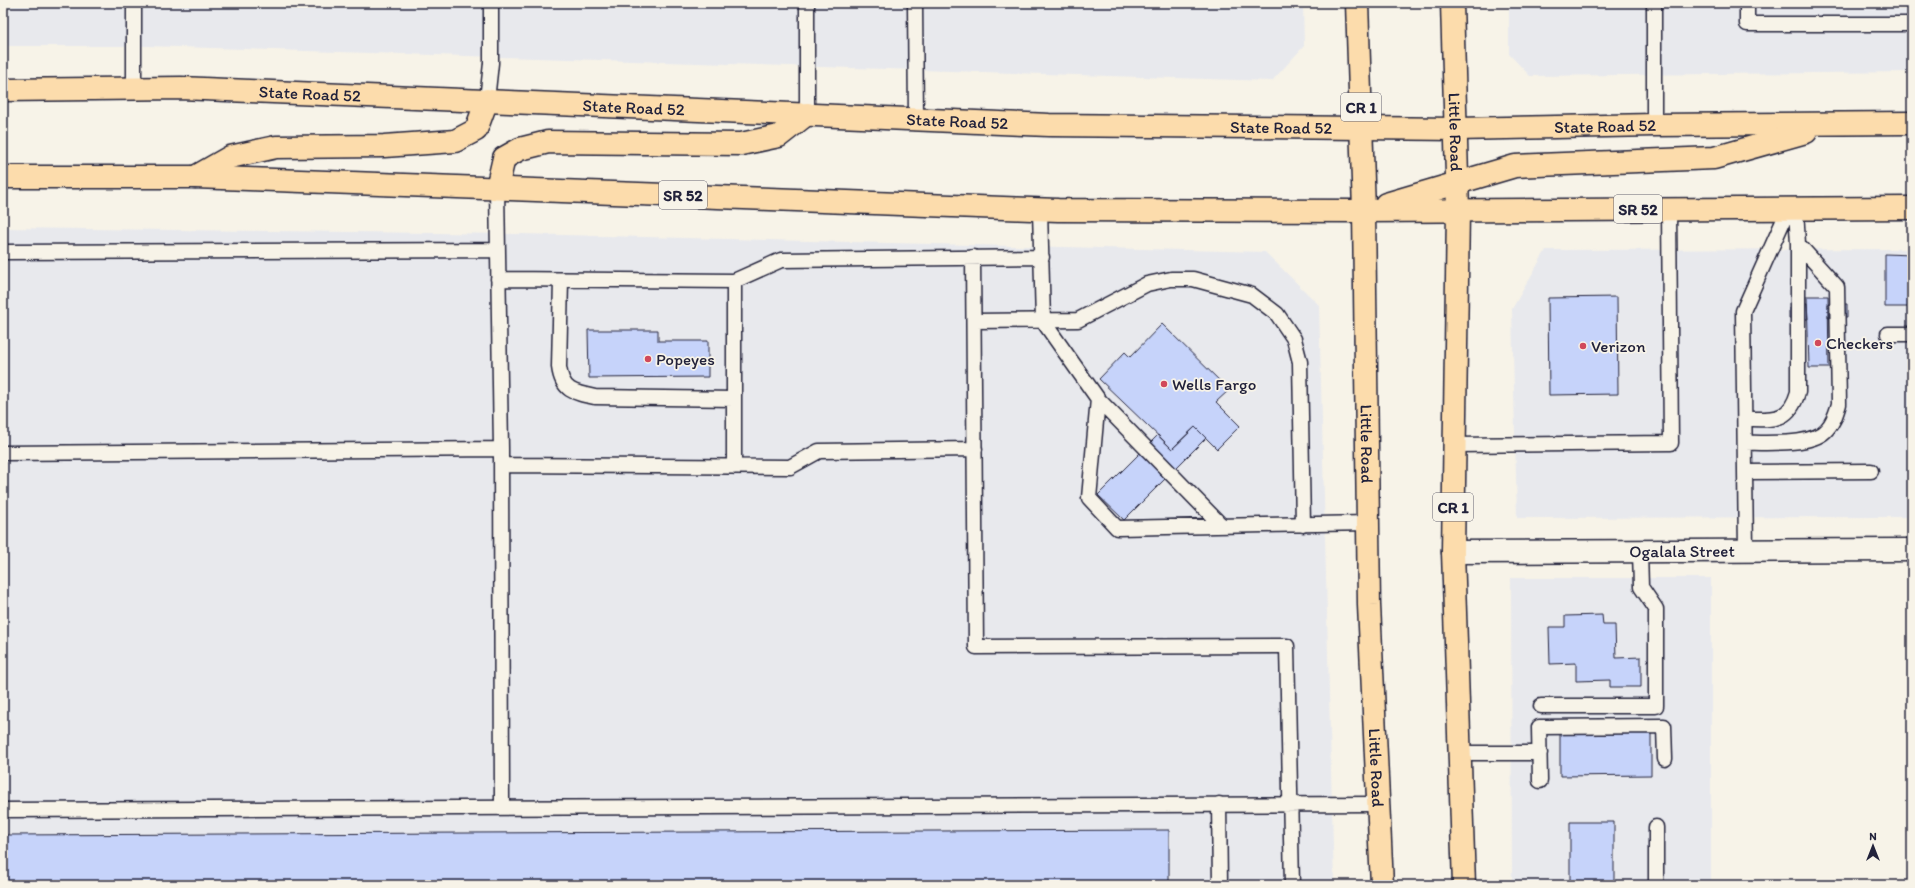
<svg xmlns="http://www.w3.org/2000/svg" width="1915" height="888" font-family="Itim,sans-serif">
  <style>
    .built { fill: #e8e9ed }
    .building { fill: #c6d3fa; stroke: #22223b }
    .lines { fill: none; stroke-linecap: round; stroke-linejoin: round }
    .lane-casing { stroke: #22223b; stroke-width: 17 }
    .street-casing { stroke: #22223b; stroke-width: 25 }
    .primary-casing { stroke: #22223b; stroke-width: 25 }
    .lane { stroke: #f7f3e8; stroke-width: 14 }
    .street { stroke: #f7f3e8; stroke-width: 22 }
    .primary { stroke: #fcdcac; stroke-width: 22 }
    .poi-dot { fill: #d1495b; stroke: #f7f3e8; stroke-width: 1.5 }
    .labels { text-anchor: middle; stroke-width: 3.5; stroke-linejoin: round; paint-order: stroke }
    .shield { fill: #f7f3e8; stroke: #62616f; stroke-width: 1 }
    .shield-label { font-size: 16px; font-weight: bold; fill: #22223b }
    .street-label { font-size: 17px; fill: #22223b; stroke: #f7f3e8 }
    .poi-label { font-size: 17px; fill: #22223b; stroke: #f7f3e8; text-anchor: start }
  </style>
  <rect width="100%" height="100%" fill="#f7f3e8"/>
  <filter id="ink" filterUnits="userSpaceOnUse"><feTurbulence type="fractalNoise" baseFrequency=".025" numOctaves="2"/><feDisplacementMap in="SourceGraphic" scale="8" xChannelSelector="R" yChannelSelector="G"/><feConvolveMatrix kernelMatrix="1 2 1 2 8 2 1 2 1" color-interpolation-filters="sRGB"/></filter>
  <g filter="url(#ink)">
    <!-- built -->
    <path class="built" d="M3 3H1303L1304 46 1272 81 146 46H3Z
      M1509 3H1912V72L1530 76 1509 54Z
      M3 228 521 234 1265 252 1319 305 1334 885H3Z
      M1912 249V517L1517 518 1512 309 1546 250Z
      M1511 578H1711V885H1512Z"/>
    <!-- building -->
    <path class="building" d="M1885 254 1912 255V307H1885Z
      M1807 296H1828L1829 368H1809Z
      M1617 297 1618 394 1549 395 1548 298Z
      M1789 303H1807L1808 319H1789Z
      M1828 304H1847V318H1828Z
      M1162 324 1229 390 1216 402 1240 426 1217 449 1195 427 1172 449 1099 379 1125 352 1130 357Z
      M588 330H658V341H708V377L589 378Z
      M1195 427 1206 438 1124 520 1098 495 1158 435 1172 449Z
      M1602 615 1603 625H1615L1616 658 1641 657V687H1610V680L1576 681V663L1550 664 1549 627H1565V616Z
      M1651 731V775L1560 776V732Z
      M1570 822H1614V885H1570Z
      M1169 830V885H3V835Z"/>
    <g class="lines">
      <defs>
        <path id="lane" d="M807 3V114
          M915 3 916 119
          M1654 3V125
          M1747 3V24H1912
          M134 89V3
          M487 100 491 63V3
          M497 188 501 449 502 808
          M1040 210 1043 321 1098 399 1089 498 1117 528 1368 523
          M3 252 498 250
          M973 257 976 647 1287 646 1292 885
          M498 279 734 281V467
          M561 280 559 367C562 391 574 393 595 397L734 399
          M734 281 781 260 1042 257
          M974 321 1078 320 1147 284 1171 279H1193L1252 295 1277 314 1294 339 1300 362 1303 525
          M1888 334H1912
          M1098 399 1222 526
          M1745 419C1772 419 1789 423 1798 392V244L1796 209
          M1745 443C1766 442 1813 447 1827 429 1834 422 1836 413 1839 404L1837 287 1798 244
          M1454 445 1671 443 1669 209
          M3 453 501 449
          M501 465 790 467 819 451 975 449
          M1746 472 1871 471
          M1746 551 1743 311 1789 208
          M1541 706H1656V609L1641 587 1640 551
          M1460 753H1540
          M1540 781 1539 727 1664 726 1665 759
          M1219 804 1220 885
          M3 810 1377 804
          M1656 827V885"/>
        <g id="street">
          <path id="s1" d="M1453 552 1912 550"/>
        </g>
        <g id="primary">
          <path id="s2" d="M1357 3 1364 211 1369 605 1382 885"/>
          <path id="s3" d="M1452 3 1458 211 1453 552 1464 885"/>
          <path id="s4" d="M3 90 181 88 1049 125 1457 129 1654 125 1912 123"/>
          <path d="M3 177H195L1058 210 1364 211 1912 208"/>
          <path d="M195 177 230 157 276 147 384 146 455 141 476 130 487 100"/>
          <path d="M497 188 504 158 520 149 548 142 741 144 779 136 807 114"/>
          <path d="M1386 204 1515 166 1714 158 1806 132"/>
        </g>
      </defs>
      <!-- lane casing -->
      <use href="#lane" class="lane-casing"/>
      <!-- street casing -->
      <use href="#street" class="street-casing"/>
      <!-- primary casing -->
      <use href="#primary" class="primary-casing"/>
      <!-- lane -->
      <use href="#lane" class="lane"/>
      <!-- street -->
      <use href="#street" class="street"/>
      <!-- primary -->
      <use href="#primary" class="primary"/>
    </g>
  </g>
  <!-- markers -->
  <g class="poi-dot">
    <circle cx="1818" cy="343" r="4"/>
    <circle cx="1583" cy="346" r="4"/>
    <circle cx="648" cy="359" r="4"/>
    <circle cx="1164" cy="384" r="4"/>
  </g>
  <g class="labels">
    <!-- shield labels -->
    <g class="shield">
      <rect x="1341" y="93" width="40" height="28" rx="3"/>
      <rect x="659" y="181" width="48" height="28" rx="3"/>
      <rect x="1614" y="195" width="48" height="28" rx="3"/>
      <rect x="1433" y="493" width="40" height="28" rx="3"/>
    </g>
    <g class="shield-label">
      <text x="1361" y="113">CR 1</text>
      <text x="683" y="201">SR 52</text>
      <text x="1638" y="215">SR 52</text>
      <text x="1453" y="513">CR 1</text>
    </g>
    <!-- street labels -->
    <g class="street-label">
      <text dy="6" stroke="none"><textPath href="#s4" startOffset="307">State Road 52</textPath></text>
      <text dy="6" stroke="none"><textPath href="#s4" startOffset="631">State Road 52</textPath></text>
      <text dy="6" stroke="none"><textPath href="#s4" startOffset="955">State Road 52</textPath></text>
      <text dy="6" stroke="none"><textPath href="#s4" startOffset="1603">State Road 52</textPath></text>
      <text dy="6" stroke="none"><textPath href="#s4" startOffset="1279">State Road 52</textPath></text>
      <text dy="6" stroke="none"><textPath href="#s3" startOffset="129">Little Road</textPath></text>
      <text dy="6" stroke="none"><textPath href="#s2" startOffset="441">Little Road</textPath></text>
      <text dy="6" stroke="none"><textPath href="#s1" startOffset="229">Ogalala Street</textPath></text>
      <text dy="6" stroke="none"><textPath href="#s2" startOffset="765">Little Road</textPath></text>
    </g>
    <!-- poi labels -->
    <g class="poi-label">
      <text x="1826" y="349">Checkers</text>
      <text x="1591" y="352">Verizon</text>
      <text x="656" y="365">Popeyes</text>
      <text x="1172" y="390">Wells Fargo</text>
    </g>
  </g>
  <!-- margin -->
  <rect width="1915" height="888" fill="none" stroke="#f7f3e8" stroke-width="16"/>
  <rect x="8" y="8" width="1899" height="872" fill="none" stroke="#22223b" stroke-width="1.5" filter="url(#ink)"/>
  <!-- north arrow -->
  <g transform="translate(1873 846)" stroke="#f7f3e8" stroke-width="3" paint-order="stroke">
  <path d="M0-3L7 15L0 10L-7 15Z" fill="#22223b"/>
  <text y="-6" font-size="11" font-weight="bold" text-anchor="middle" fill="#22223b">N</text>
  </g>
</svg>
